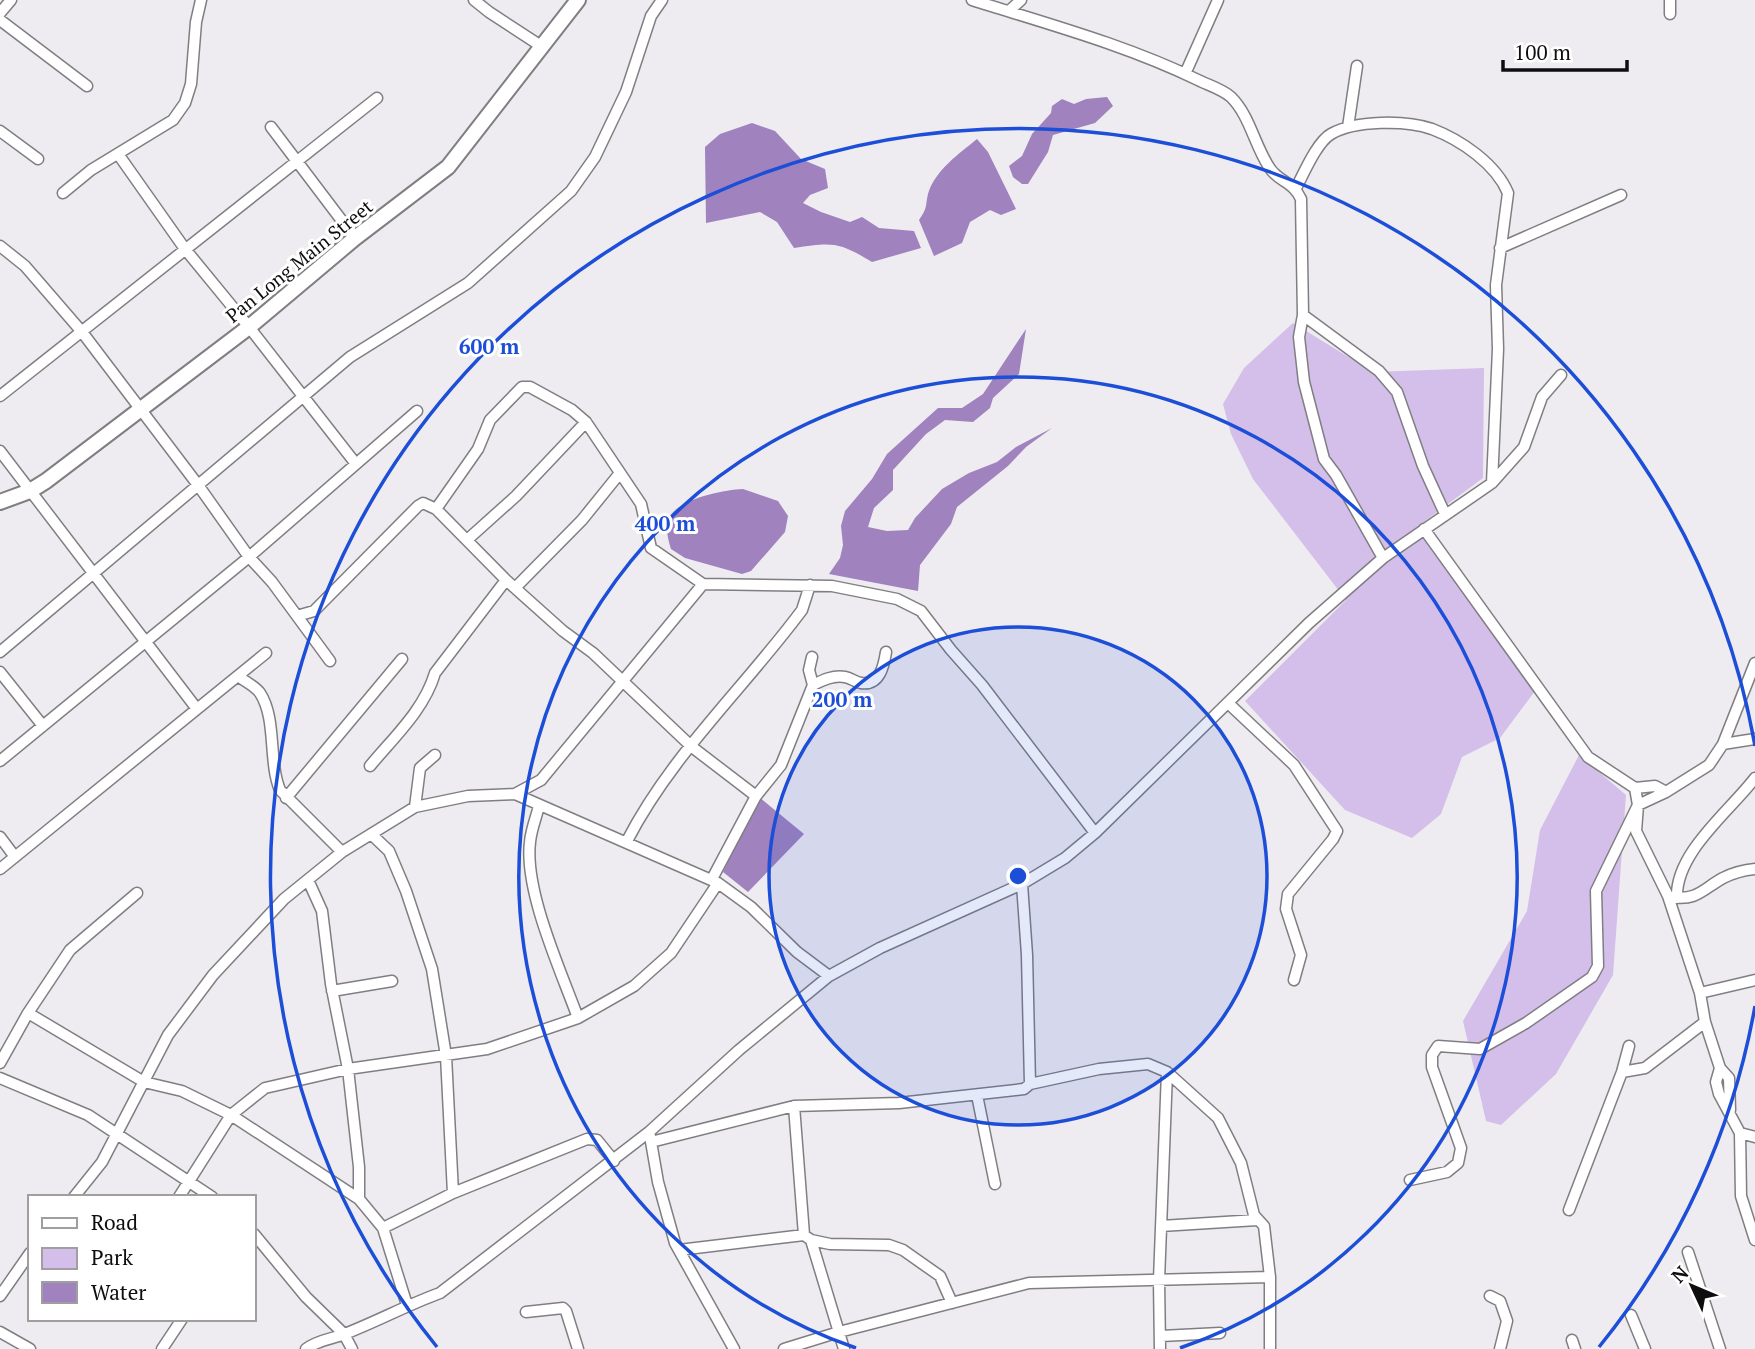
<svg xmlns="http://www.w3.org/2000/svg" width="1755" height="1349" font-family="'PT Serif',serif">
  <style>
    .green { fill: #d3bfea }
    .water { fill: #9f82be }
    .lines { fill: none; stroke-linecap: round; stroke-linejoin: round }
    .street-casing { stroke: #807e82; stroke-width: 13 }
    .secondary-casing { stroke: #807e82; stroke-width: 18 }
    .street { stroke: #fff; stroke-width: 10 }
    .secondary { stroke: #fff; stroke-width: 14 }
    .ring { fill: none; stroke: #1d4ed8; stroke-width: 3.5 }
    .labels { text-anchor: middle; stroke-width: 6; stroke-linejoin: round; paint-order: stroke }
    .street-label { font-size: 19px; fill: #0f0e0f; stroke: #fff }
    .centre { fill: #1d4ed8; stroke: #fff; stroke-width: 3.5 }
    .ring-label { font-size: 21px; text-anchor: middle; font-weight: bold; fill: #1d4ed8; stroke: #fff; stroke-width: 6; stroke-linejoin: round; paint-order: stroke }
  </style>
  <rect width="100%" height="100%" fill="#eeecf0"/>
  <!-- green -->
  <path class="green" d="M1293 323 1373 372 1484 368 1483 478 1417 527 1538 687 1500 738 1462 757 1441 814 1412 838 1345 810 1245 701 1346 600 1253 479 1231 434 1223 404 1244 368Z
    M1579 755 1626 795 1613 975 1556 1074 1501 1125 1486 1121 1463 1021 1527 911 1540 830Z"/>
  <!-- water -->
  <path class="water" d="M1107 97 1113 106 1095 123 1053 135 1048 152 1028 184H1022L1013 177 1009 166 1022 156 1032 134 1051 113 1052 106 1062 99 1074 104 1086 99Z
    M752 123 775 131 801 159 825 169 828 188 810 195 803 203 821 212 850 222 862 217 879 228 914 231 921 248 872 262C839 242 833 242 794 248L777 222 760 212 706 223 705 147 720 134Z
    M977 139 988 152 1016 209 1001 215 990 210 970 222 962 243 934 256 919 220C928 207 925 207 928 194 935 170 959 154 977 139Z
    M1026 329 1019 374 993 398 990 408 973 422 945 420 926 434 893 470V490L874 508 868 527 887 531 908 530 915 518 942 489 969 473 997 462 1016 447 1052 428 1026 447 1008 466 957 507 951 524 920 565 918 591 829 574 840 558 843 545 841 526 845 511 872 479 887 454 938 408H962L983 394Z
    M743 489 778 501 788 516 785 532 751 571 742 574 685 558 671 549C668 540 664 523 670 516 682 498 723 490 743 489Z
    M759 797 804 834 748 892 723 872Z"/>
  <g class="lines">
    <defs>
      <path id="street" d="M474 0 489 12 541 46
        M972 0C1048 24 1126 45 1198 80 1208 85 1222 89 1231 97 1250 116 1254 144 1269 167 1278 182 1293 181 1301 199L1303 315 1299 337 1304 382 1324 459 1336 475 1383 558
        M1670 0V14
        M1009 11 1021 0
        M0 13 11 0
        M0 20 87 86
        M1185 74 1218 0
        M271 127 355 238
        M1348 127 1357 66
        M0 131 38 159
        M118 154 185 249 249 327 356 464
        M1296 188C1304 173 1317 142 1331 134 1355 120 1406 120 1432 129 1461 140 1496 164 1508 193L1496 285 1498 349 1492 483
        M63 193 91 170 173 120 185 103 191 84 196 22 201 0
        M0 246 25 266 82 332 198 485 249 557 272 582 297 616 314 611 418 506 423 503 436 509 506 580 563 631 593 653 692 747 756 796
        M1500 248 1621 195
        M1303 315 1379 371 1397 392 1423 466 1445 514
        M0 396 377 98
        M0 451 197 709
        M436 509 478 449 490 420 522 387H530L572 410 586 422 641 504 651 548 703 584 832 586 897 599 921 611 951 650 982 685 1095 833
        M1424 529 1588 757 1635 788 1638 805 1636 831 1668 896 1700 993 1705 1022 1720 1068 1716 1082 1719 1094 1740 1133 1741 1196 1755 1240
        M467 540 516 496 586 422
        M515 588 582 520 620 473
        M297 616 330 661
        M0 652 350 357 468 283 571 191 595 157 626 92 651 16 662 0
        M812 657 809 670 813 685
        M0 672 43 726
        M238 676C244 681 255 686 260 693 277 719 268 761 280 790L342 852
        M1228 703 1294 765 1337 831 1333 839 1288 894 1286 909 1301 955 1294 980
        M1723 744 1755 739
        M0 761 249 557 417 411
        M370 766C394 737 424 710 435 673L506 580
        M1635 788 1655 786 1666 792 1709 765 1723 744 1755 663
        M515 794 718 883 751 907 797 952 829 976
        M286 798 402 659
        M539 806C536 818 531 830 530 842 524 891 561 971 578 1018
        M415 807 420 768 435 755
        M371 834 389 851 406 891 432 969 446 1056 453 1193
        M0 837 15 857
        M627 841C671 755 745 687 802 610L810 585
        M0 869 266 653
        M712 879 756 796 781 765 813 685C823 680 833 675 845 677 851 678 855 682 861 683 880 686 884 665 886 652
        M308 880 322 911 331 984 348 1069 359 1167V1199
        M1672 897C1697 901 1703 889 1723 878 1733 873 1744 870 1755 869
        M1677 898C1675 853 1729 812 1755 778
        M332 991 392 981
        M1700 993 1755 980
        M28 1013 144 1082 182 1091 231 1115 359 1199 383 1228 407 1305
        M0 1063 28 1013 70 950 137 893
        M1720 1068 1729 1078 1730 1110
        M1622 1072 1645 1068 1705 1022
        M0 1078 88 1115 212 1197
        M1030 1084 1099 1069 1148 1064 1167 1072 1218 1118 1241 1163 1254 1215 1264 1226 1270 1277V1349
        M977 1095 995 1184
        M794 1106 804 1235
        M1740 1133 1755 1137
        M650 1136 658 1182 675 1243 734 1349
        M651 1142 794 1106 899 1103 1024 1089 1030 1084 1027 955 1022 884
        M1410 1180 1447 1172 1458 1163 1461 1148 1432 1067V1055L1438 1046 1480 1049 1526 1023 1592 977 1598 966 1596 891 1638 805 1666 792
        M74 1197 102 1162 168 1035 213 975 284 899 342 852 415 807 468 796 515 794 541 780 703 584
        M179 1197 231 1115 265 1088 348 1069 487 1049 578 1018 634 986 671 953 718 883
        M1569 1210 1622 1072 1629 1046
        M1161 1226 1257 1220
        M383 1228 453 1193 587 1139 597 1140 614 1161
        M254 1234 306 1297 344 1334 352 1349
        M811 1240 844 1349
        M679 1250 804 1235 811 1240 830 1244 889 1245 903 1250 940 1276 952 1303
        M1688 1252 1720 1349
        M0 1296 30 1253
        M1490 1296 1500 1301 1507 1321 1500 1349
        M526 1312 563 1308 566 1311 578 1349
        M1631 1315 1645 1349
        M0 1332 30 1349
        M1161 1336 1220 1333
        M1572 1340 1575 1349
        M162 1349 182 1319
        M306 1349C316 1341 330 1339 342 1335 376 1322 407 1305 440 1293L649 1132 739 1050 829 976 880 948 1022 884 1065 858 1095 833 1309 623 1383 558 1492 483 1524 447 1542 397 1561 375
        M784 1349 839 1332 1029 1283 1270 1277
        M1160 1349 1159 1280 1167 1072"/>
      <path id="secondary" d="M0 502 30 491 46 481 249 327 355 238 448 167 578 0"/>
    </defs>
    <!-- street casing -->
    <use href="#street" class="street-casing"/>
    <!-- secondary casing -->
    <use href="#secondary" class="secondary-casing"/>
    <!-- street -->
    <use href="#street" class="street"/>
    <!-- secondary -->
    <use href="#secondary" class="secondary"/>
  </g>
  <!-- distance rings -->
  <circle cx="1018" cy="876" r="249" fill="#1d4ed8" fill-opacity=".12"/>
  <g class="ring">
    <circle cx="1018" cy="876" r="249"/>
    <path d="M856 1348A499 499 0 1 1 1180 1348"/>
    <path d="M1755 1006A748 748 0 0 1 1599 1347M437 1347A748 748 0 1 1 1755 746"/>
  </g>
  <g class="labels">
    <!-- street labels -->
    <g class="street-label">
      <text transform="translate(299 261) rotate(-39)" y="7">Pan Long Main Street</text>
    </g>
  </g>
  <circle cx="1018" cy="876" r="10" class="centre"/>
  <g class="ring-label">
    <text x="489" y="354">600 m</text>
    <text x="665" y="531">400 m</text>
    <text x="842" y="707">200 m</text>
  </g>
  <!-- legend -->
  <rect x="28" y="1195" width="228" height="126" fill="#ffffff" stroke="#9f9f9f" stroke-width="2"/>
  <rect x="42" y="1218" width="35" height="10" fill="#ffffff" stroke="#9f9f9f" stroke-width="2"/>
  <text x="91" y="1230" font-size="21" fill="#0f0e0f">Road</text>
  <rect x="42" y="1248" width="35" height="21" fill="#d3bfea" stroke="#9f9f9f" stroke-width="2"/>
  <text x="91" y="1265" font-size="21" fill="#0f0e0f">Park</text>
  <rect x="42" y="1282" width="35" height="21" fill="#9f82be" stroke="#9f9f9f" stroke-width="2"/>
  <text x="91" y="1300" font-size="21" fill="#0f0e0f">Water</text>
  <!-- north arrow -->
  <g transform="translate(1692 1286) rotate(314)" stroke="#ffffff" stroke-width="5" paint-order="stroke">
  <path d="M0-5L12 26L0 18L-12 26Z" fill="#0f0e0f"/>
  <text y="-10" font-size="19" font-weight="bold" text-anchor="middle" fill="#0f0e0f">N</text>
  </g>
  <!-- scale -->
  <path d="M1503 60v10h124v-10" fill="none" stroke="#0f0e0f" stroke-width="3.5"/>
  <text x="1514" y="60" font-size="21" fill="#0f0e0f" stroke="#ffffff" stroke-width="5" paint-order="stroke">100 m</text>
</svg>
